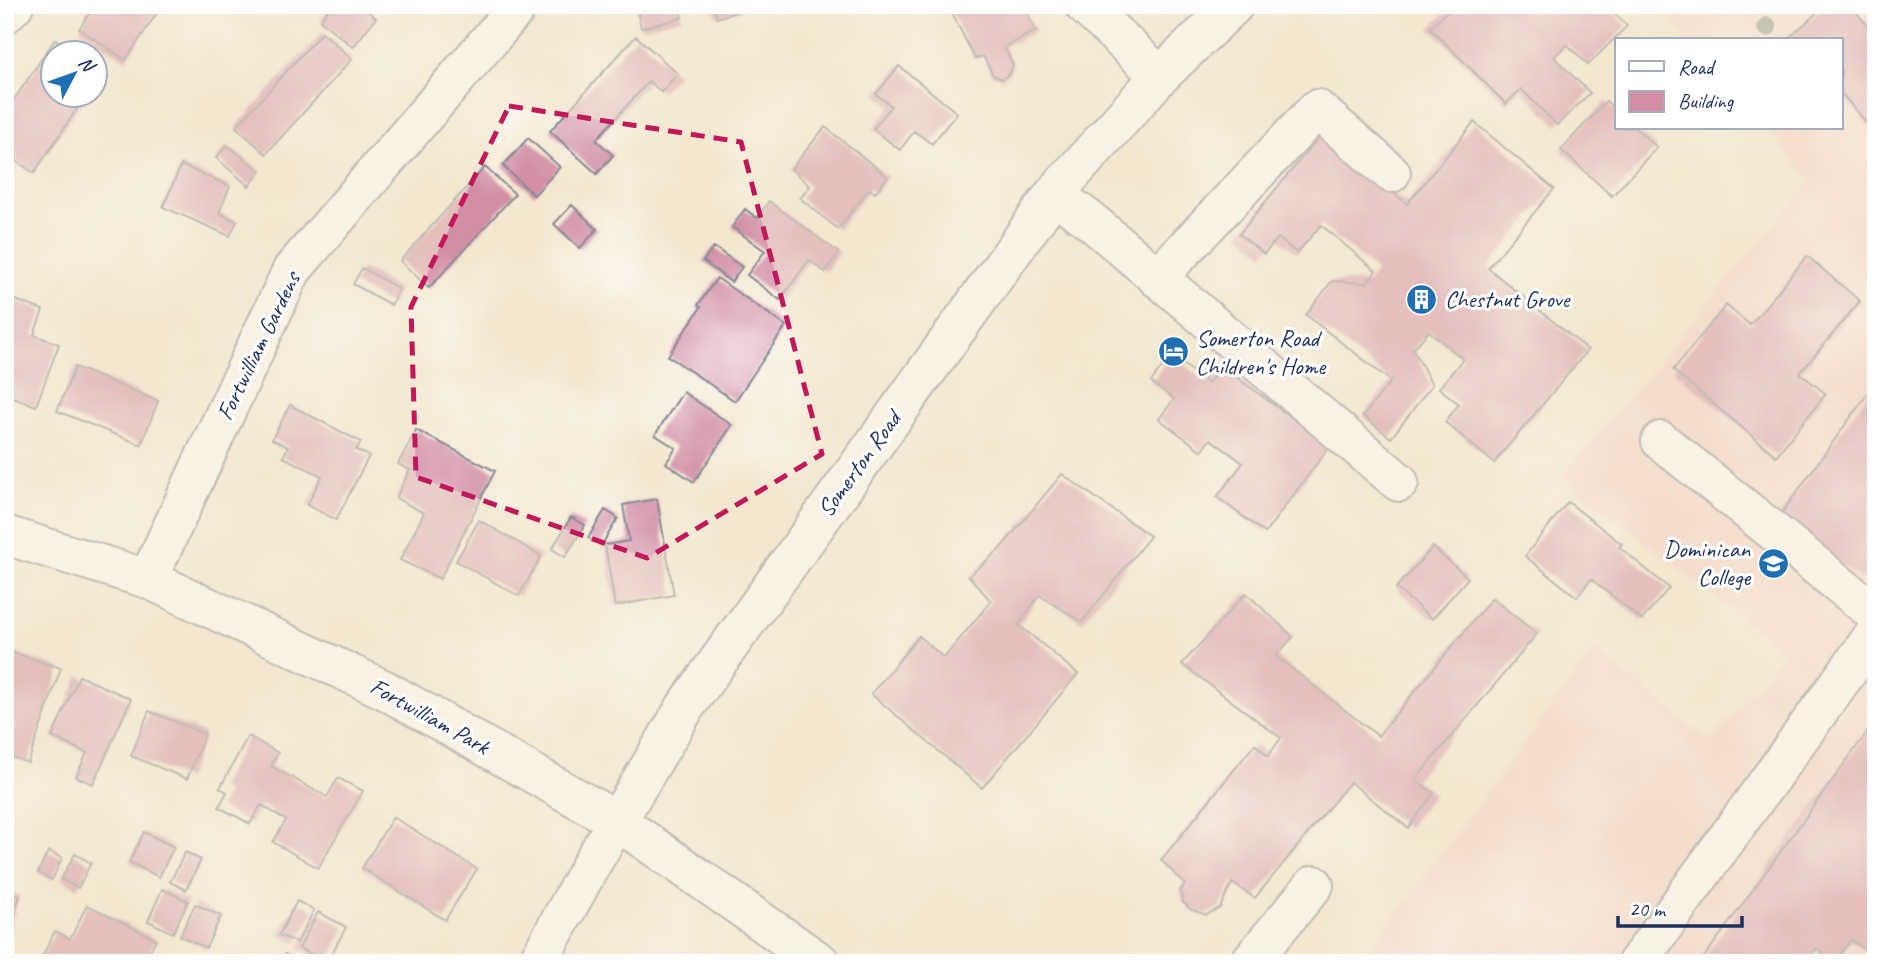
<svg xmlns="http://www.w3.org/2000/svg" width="1881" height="968" font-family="Caveat,sans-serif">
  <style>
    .built { fill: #f7d1c9 }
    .building { fill: #d28ea5 }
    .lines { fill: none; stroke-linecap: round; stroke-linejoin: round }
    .minor-casing { stroke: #878b96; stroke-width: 42 }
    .minor { stroke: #fff; stroke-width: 38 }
    .tree { fill: #949c95 }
    .marked { fill: none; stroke: #c2185b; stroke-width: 5; stroke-dasharray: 14 9; stroke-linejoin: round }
    .labels { text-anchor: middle; stroke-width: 6; stroke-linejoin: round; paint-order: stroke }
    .poi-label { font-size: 24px; fill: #1b2f5e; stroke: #fff; text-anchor: start }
    .street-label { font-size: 24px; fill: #1b2f5e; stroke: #fff }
  </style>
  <rect width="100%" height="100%" fill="#fff"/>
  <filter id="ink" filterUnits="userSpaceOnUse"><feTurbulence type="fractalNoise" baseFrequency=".0143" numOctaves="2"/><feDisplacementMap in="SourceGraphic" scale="14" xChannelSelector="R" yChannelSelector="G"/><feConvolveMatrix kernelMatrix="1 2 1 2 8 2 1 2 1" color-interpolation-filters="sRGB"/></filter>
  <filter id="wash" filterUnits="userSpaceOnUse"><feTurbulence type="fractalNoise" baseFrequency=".00686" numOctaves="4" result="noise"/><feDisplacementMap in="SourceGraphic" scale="28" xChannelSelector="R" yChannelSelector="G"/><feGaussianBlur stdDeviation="1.57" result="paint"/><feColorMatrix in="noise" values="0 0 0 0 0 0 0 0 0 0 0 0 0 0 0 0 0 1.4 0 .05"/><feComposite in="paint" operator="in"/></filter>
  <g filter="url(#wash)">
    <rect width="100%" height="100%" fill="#f3e7cf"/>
    <!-- built -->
    <path class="built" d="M1660 5H1876V963H1359L1594 650 1710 742 1784 653 1562 476 1811 181 1766 128H1841V40H1690Z"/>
    <g id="blocks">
      <!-- building -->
      <path class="building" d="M95 5H162L126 60 79 29Z
        M332 5H360L376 18 353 47 320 20Z
        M636 5H679L682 18 641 28Z
        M713 5H740L741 10 717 18Z
        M948 5H1036L1025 10 1036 31 1004 47 1013 65 1010 73 1002 79 993 75 983 56 975 59Z
        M1453 5H1467L1471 9 1475 5H1606L1627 26 1588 65 1567 44 1554 57 1590 93 1557 125 1521 89 1506 104 1430 28Z
        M1826 5H1850L1876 35V134L1841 93V40H1794L1791 36Z
        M322 32 352 59 266 154 236 127Z
        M636 36 678 74 661 92 649 81 596 140 613 155 597 174 550 131Z
        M55 39 76 52H52V94H87L34 173 5 153V113Z
        M94 65 103 71 94 83Z
        M899 66 957 113 932 144 914 131 900 150 873 129 891 106 876 94Z
        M1606 101 1617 111V128H1635L1657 147 1612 196 1561 150Z
        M1474 122 1554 189 1488 268 1588 350 1494 463 1445 422 1459 404 1439 388 1463 359 1429 331 1413 349 1432 385 1391 438 1363 416 1391 381 1306 315 1332 281 1367 283 1376 271 1321 225 1297 253 1278 238 1264 254 1239 234 1322 133 1407 204Z
        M825 127 888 177 875 193 869 189 838 229 800 198 810 186 791 169Z
        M528 138 560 167 534 195 503 166Z
        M227 145 261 171 249 186 216 158Z
        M181 165 230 186 219 213 237 221 230 236 163 207Z
        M485 167 515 194 429 288 400 261Z
        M769 201 839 253 825 272 809 260 780 300 747 275 765 251 732 227 745 209 757 218Z
        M572 205 597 229 580 248 554 224Z
        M714 247 742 267 731 282 703 261Z
        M1807 256 1860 301 1800 373 1826 394 1776 456 1673 370 1726 305 1750 325Z
        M362 268 399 289 391 305 353 284Z
        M717 278 786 326 735 401 668 356 701 307 698 305Z
        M10 298 43 310 34 335 59 344 36 406 5 394V387L12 371 5 368V311Z
        M1171 355 1208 383 1221 366 1330 446 1265 533 1217 497 1243 463 1210 439 1202 451 1159 419 1174 399 1151 382Z
        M75 367 158 401 141 445 57 411Z
        M1872 388 1876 391V590L1778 518Z
        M683 392 732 425 694 482 666 463 676 448 655 435Z
        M290 405 361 442 356 450 369 456 336 520 307 505 322 476 283 457 288 447 272 439Z
        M416 430 495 471 440 579 400 560 424 513 396 498 410 470 398 464Z
        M1062 474 1150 536 1082 622 1039 595 1019 625 1078 674 982 788 871 694 919 636 944 658 991 601 969 576 1000 549Z
        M657 499 674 595 615 606 605 545 629 541 623 505Z
        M1568 502 1622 544 1619 547 1669 588 1642 620 1591 579 1577 597 1525 556Z
        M605 510 618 518 601 546 588 538Z
        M571 517 585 525 565 557 552 549Z
        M479 520 541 556 519 596 456 561Z
        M1433 547 1468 578 1432 619 1396 588Z
        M1246 593 1293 637 1276 656 1378 736 1492 598 1537 634 1415 780 1434 793 1408 828 1350 782 1255 898 1232 883 1220 908 1206 915 1190 909 1183 902 1180 891 1185 884 1161 860 1255 744 1268 756 1281 738 1182 664Z
        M11 652 61 668 28 763 5 755 15 725 5 721V669Z
        M79 676 131 699 93 784 76 777 87 753 52 737Z
        M149 711 205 734 187 779 131 756Z
        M1876 720V958L1851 940 1834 962 1816 949 1806 963H1700Z
        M248 736 278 753 271 766 327 797 338 778 363 791 318 868 273 842 286 820 261 805 250 824 219 807 227 792 220 788Z
        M393 817 477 869 445 920 362 868Z
        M144 832 174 847 159 877 129 862Z
        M48 851 62 858 52 880 38 873Z
        M185 852 201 860 186 890 170 882Z
        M75 854 91 863 78 888 61 879Z
        M162 889 188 901 173 933 148 921Z
        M5 891 20 895 6 943H5Z
        M297 901 314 910 297 943 279 935Z
        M195 904 221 916 206 948 180 936Z
        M87 905 156 939 144 963H39L55 931 70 939Z
        M318 912 346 927 327 963 299 948Z
        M285 954 302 963H281Z"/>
    </g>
  </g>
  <g filter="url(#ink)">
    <use href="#blocks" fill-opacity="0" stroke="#878b96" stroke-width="2"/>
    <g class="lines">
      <defs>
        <path id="minor" d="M1084 5 1160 76
          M5 14 14 5
          M1054 194 1092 222 1399 482
          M1157 278 1317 109 1391 173
          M1661 441 1876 614
          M5 535 148 579 385 690 617 821 821 963
          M148 579 292 270 515 10
          M537 963 592 863 686 706 1054 194 1160 76 1234 5
          M1249 963 1314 885
          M1637 963 1876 632"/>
      </defs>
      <!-- minor casing -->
      <use href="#minor" class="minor-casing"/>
      <!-- minor -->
      <use href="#minor" class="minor"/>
    </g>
    <!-- trees -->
    <circle class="tree" cx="1767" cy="27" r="10"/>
  </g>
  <!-- marked area -->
  <path d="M0 0H1881V968H0ZM509 106 741 142 822 454 647 558 416 477 411 307Z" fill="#f3e7cf" fill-opacity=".55" fill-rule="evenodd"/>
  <path class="marked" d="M509 106 741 142 822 454 647 558 416 477 411 307Z"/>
  <!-- icons -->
  <defs>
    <symbol id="building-disc" viewBox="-11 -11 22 22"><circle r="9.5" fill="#1f6fb2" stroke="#fff"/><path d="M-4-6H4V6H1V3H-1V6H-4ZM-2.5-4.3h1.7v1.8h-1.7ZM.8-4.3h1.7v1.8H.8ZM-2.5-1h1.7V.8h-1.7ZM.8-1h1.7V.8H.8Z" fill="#fff"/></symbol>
    <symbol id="hotel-disc" viewBox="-11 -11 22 22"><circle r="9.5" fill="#1f6fb2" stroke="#fff"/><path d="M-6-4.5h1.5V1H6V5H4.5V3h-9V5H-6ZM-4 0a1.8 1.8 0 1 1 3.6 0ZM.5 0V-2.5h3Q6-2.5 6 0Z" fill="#fff"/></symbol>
    <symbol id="school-disc" viewBox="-11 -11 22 22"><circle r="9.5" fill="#1f6fb2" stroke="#fff"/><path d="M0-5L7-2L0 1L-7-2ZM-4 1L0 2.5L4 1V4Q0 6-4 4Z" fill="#fff"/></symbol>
  </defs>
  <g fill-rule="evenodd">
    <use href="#building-disc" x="1404" y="282" width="35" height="35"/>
    <use href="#hotel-disc" x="1156" y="334" width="35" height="35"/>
    <use href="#school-disc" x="1756" y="546" width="35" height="35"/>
  </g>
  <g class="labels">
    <!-- poi labels -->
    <g class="poi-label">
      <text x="1445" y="307">Chestnut Grove</text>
      <text x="1196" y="346">Somerton Road<tspan x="1196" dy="28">Children's Home</tspan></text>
      <text x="1750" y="557" text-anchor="end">Dominican<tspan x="1750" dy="28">College</tspan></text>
    </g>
    <!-- street labels -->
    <g class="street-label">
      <text transform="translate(258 346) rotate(-64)" y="8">Fortwilliam Gardens</text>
      <text transform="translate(859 464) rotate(-54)" y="8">Somerton Road</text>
      <text transform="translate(430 716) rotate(29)" y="8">Fortwilliam Park</text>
    </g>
  </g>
  <!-- margin -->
  <rect width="1881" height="968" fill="none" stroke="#fff" stroke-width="28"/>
  <!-- legend -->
  <rect x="1615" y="38" width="228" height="91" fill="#ffffff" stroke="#a4acbf" stroke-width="2"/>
  <rect x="1629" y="61" width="35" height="10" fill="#ffffff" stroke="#a4acbf" stroke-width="2"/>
  <text x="1678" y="74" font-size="21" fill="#1b2f5e">Road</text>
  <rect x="1629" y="91" width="35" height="21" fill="#d28ea5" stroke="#a4acbf" stroke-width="2"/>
  <text x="1678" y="108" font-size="21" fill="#1b2f5e">Building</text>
  <!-- north arrow -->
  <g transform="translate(74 74) rotate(49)"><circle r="33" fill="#ffffff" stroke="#a4acbf" stroke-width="2"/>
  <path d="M0-5L12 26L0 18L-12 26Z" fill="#1f6fb2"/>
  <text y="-10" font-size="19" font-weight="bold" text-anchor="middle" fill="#1b2f5e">N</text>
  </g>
  <!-- scale -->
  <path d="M1618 916v10h124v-10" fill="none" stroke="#1b2f5e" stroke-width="3.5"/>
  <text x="1629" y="916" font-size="21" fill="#1b2f5e" stroke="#ffffff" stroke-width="5" paint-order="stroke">20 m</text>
</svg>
